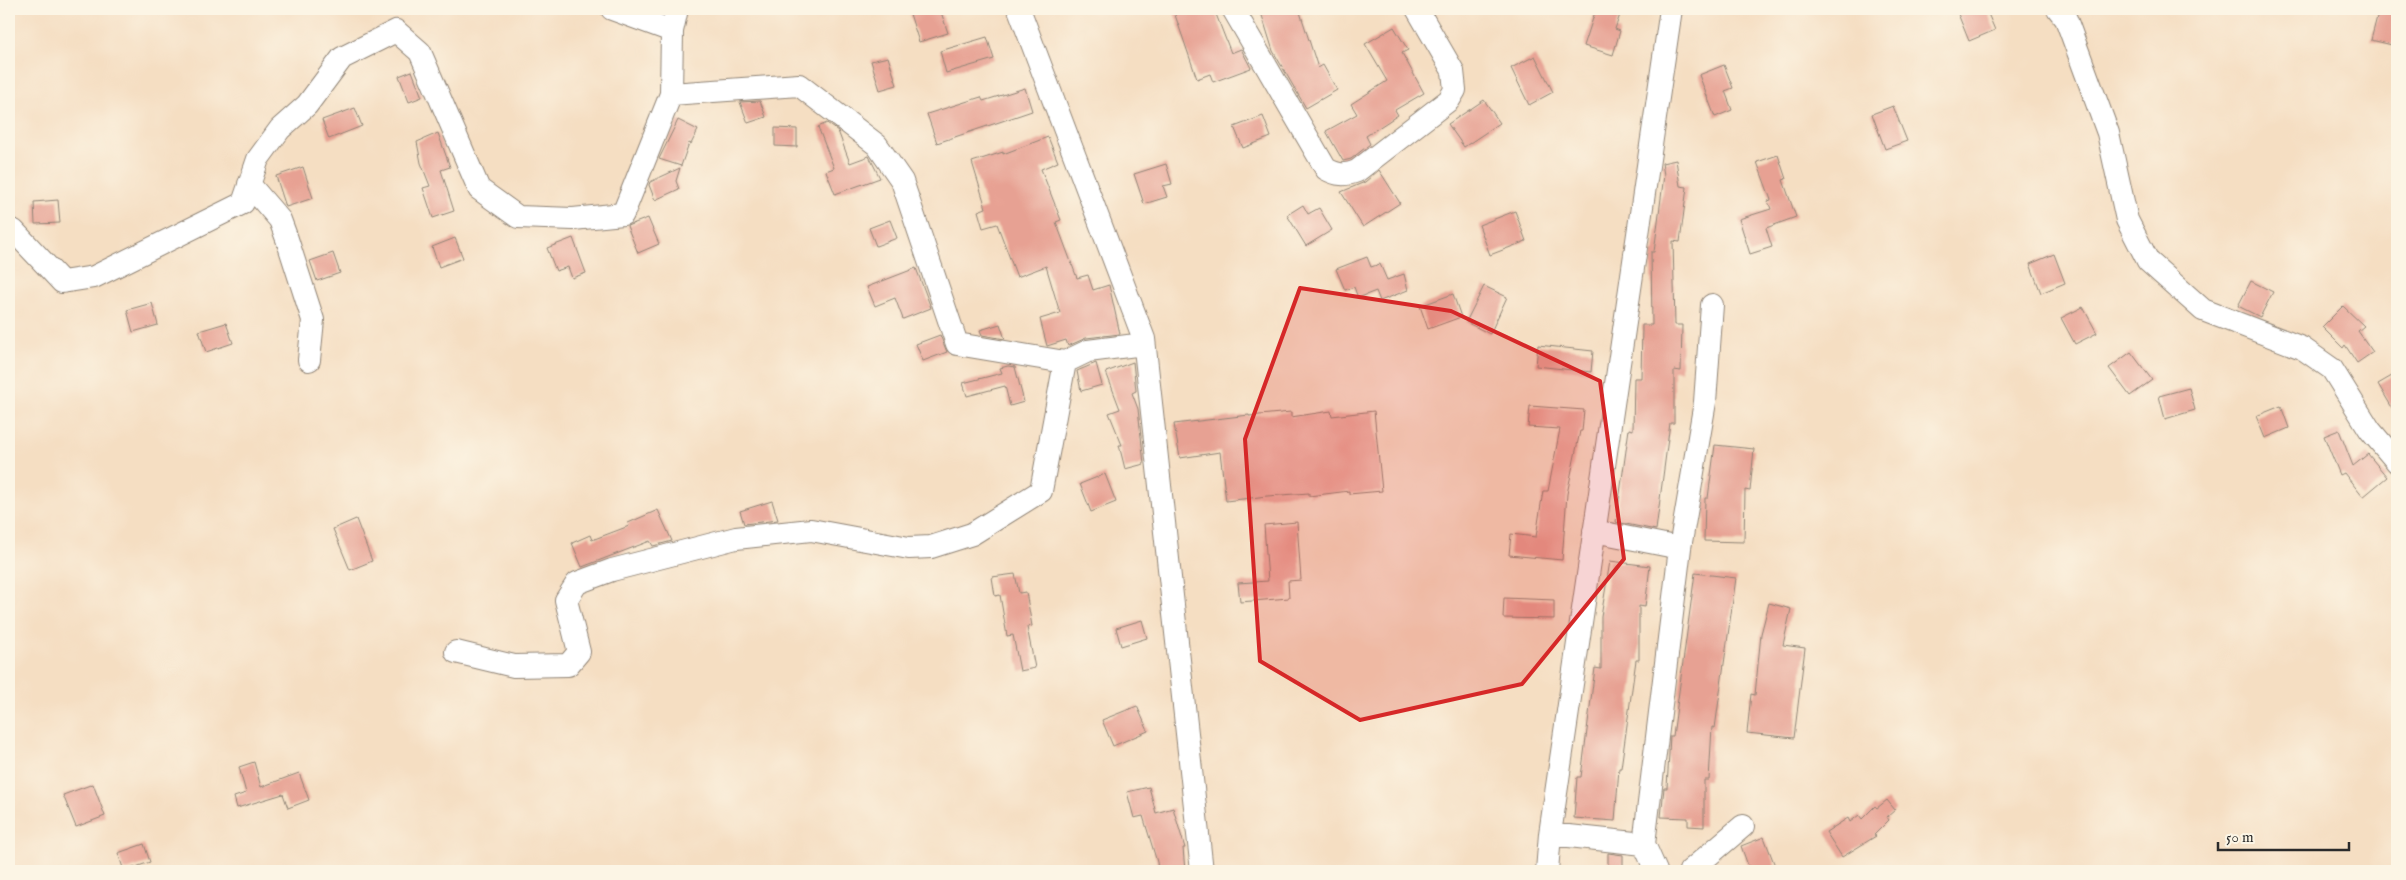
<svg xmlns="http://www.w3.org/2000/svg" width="2406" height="880" font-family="'IM FELL English',serif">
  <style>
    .building { fill: #e7a193 }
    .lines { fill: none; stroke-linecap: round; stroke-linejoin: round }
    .minor-casing { stroke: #908476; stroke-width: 24 }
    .minor { stroke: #fff; stroke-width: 22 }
    .marked { fill: #d62828; fill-opacity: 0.2; stroke: #d62828; stroke-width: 4; stroke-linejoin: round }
  </style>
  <rect width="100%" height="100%" fill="#fcf5e5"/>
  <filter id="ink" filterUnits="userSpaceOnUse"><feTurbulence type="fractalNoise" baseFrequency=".02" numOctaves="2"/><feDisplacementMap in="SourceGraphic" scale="10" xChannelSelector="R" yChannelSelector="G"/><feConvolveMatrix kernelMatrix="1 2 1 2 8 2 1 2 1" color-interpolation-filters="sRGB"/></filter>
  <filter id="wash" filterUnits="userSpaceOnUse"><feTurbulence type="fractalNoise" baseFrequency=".0096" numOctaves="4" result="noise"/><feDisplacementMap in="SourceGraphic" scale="20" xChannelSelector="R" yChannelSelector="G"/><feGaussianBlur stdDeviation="1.12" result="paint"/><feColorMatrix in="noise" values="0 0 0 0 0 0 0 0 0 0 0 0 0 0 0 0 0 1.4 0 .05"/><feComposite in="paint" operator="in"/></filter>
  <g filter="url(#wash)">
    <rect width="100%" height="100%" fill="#f5dec2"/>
    <g id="blocks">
      <!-- building -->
      <path class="building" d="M927 9H940L948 33 919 42 910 14Z
        M1183 9H1214L1231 53 1241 49 1251 68 1213 82 1210 74 1197 79 1174 12Z
        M1260 9H1299L1318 68 1323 65 1337 90 1306 108 1273 51Z
        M1596 9H1622L1615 29 1620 31 1613 55 1584 46Z
        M1956 9H1986L1995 30 1969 41Z
        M2379 9 2397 13V27L2392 45 2371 40Z
        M1394 27 1408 50 1402 53 1424 93 1395 110 1398 115 1366 136 1370 144 1351 159 1343 161 1326 131 1357 114 1351 104 1387 81 1365 44Z
        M987 37 994 59 946 73 940 51Z
        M1535 56 1553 92 1529 105 1511 68Z
        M888 57 897 85 880 90 871 61Z
        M1724 65 1733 88 1725 91 1732 110 1715 117 1699 75Z
        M412 71 422 97 409 102 399 76Z
        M1025 88 1032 111 937 143 927 114 981 97 983 101Z
        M1484 100 1500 123 1464 147 1448 124Z
        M760 101 766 117 748 123 740 102Z
        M1893 106 1907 141 1885 149 1872 114Z
        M355 108 362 126 329 139 322 120Z
        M1263 116 1271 137 1243 148 1234 127Z
        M678 120 698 130 691 144 689 143 681 166 659 159Z
        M827 123 838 131 850 163 869 156 880 178 835 194 826 171 834 168 818 127Z
        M775 128 797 129V147L775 146Z
        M438 133 450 167 441 170 454 211 433 218 423 188 430 186 421 163 417 142Z
        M1048 137 1058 162 1041 169 1061 220 1056 222 1077 278 1088 275 1093 290 1109 285 1120 334 1086 338 1068 346 1066 340 1047 346 1040 319 1060 313 1046 266 1017 277 997 224 983 228 978 211 986 208 972 162 1003 152V154Z
        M1778 155 1786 179 1783 180 1796 217 1766 228 1772 247 1750 254 1739 219 1771 209 1768 201 1771 200 1757 162Z
        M1676 160 1680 186 1687 187 1680 242 1673 241 1675 325H1682L1681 371 1674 370V423H1670L1656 530 1616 522 1629 429 1633 430 1634 378H1641L1642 325H1652L1651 252H1654L1664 175 1662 163Z
        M1166 164 1172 184 1163 186 1167 197 1144 204 1134 174Z
        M303 167 313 198 286 207 276 176Z
        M680 168 676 181 679 189 655 200 649 185 650 182Z
        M1379 170 1400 203 1363 227 1341 192 1365 182Z
        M58 200 60 223 35 224 34 202Z
        M1303 205 1308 214 1319 208 1332 230 1306 246 1287 215Z
        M1515 211 1526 241 1490 255 1479 225Z
        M648 218 659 244 638 253 627 226Z
        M890 220 897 238 876 246 869 228Z
        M455 238 463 258 439 267 432 247Z
        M573 238 586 273 572 278 568 267 556 271 547 248Z
        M333 253 340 273 317 281 310 261Z
        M2054 254 2065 283 2041 293 2030 264Z
        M1367 257 1371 267 1380 264 1387 280 1404 274 1408 290 1380 301 1376 291 1358 298 1354 287 1345 290 1336 269Z
        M916 268 931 308 903 319 895 298 875 306 867 287Z
        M2251 281 2273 292 2260 317 2238 306Z
        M1484 286 1507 297 1490 334 1466 322Z
        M1453 294 1461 317 1428 329 1420 306Z
        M152 303 158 325 133 332 127 310Z
        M2343 306 2364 326 2358 331 2373 352 2357 363 2345 345 2343 348 2322 327Z
        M2083 307 2097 333 2075 344 2061 318Z
        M226 323 233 343 206 352 199 331Z
        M1000 324 1005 339 982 335 980 330Z
        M940 335 947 352 923 361 916 344Z
        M1538 345 1593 351 1591 372 1536 366Z
        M2131 352 2152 380 2130 396 2109 368Z
        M1133 362 1136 391 1132 393 1138 409 1144 464 1125 469 1119 445H1122L1109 413 1120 409 1106 372Z
        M1096 363 1102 385 1081 391 1077 371Z
        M1008 366 1015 367 1024 402 1010 406 1005 386 967 396 963 383 1002 373 1000 368Z
        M2397 373V416L2378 384Z
        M2189 388 2195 410 2165 419 2159 396Z
        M1530 406 1584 410 1582 431H1580L1567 494 1562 560 1509 555 1511 534 1536 537 1543 491H1548L1560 429 1528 427Z
        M2281 406 2289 428 2265 438 2256 416Z
        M1331 411 1332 416 1374 411 1382 491 1349 494V491L1309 496V493L1267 496 1226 501 1220 452 1180 458 1174 424 1249 415V416L1291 412V417Z
        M2339 430 2353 466 2368 454 2387 477 2363 497 2344 473 2340 475 2324 436Z
        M1715 445 1754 449 1750 491 1745 490 1744 542 1704 541 1705 498H1708Z
        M1105 474 1116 502 1091 512 1080 484Z
        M772 501 778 520 744 524 740 511Z
        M658 510 672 541 653 546 650 541 582 567 572 543 590 535 592 540 629 526 628 523Z
        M356 519 372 561 350 570 333 529Z
        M1297 522 1301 580 1288 581 1289 598 1240 602 1238 583 1268 581 1264 525Z
        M1610 561 1650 566 1645 607 1639 606V660H1636L1621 768H1619L1615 821 1574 818 1577 777H1581L1595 668 1601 669V617Z
        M1695 573 1736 578 1715 728 1712 727 1709 780H1704V827L1688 826V818L1661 817 1664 788H1667L1670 736H1673Z
        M1015 574 1019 593 1026 592 1032 626 1027 627 1035 668 1020 671 1013 635 1007 636 1000 595 995 596 992 577Z
        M1504 598 1554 600V619L1503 618Z
        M1769 603 1791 609 1783 645 1805 648 1794 738 1747 733 1751 694 1755 695 1761 634Z
        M1142 620 1147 638 1121 646 1116 628Z
        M1137 706 1148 731 1113 746 1102 720Z
        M254 762 261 787 299 773 309 800 288 808 283 794 237 808 234 797 246 793 239 767Z
        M93 784 105 816 76 827 63 795Z
        M1149 787 1156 813 1173 808 1185 848H1183L1185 871H1158L1157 862 1143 816 1134 818 1127 792Z
        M1887 800 1895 810 1887 817 1889 820 1874 835 1876 836 1842 857 1826 832 1848 818 1850 822 1859 815 1862 819 1875 806 1877 808Z
        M1764 837 1777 871H1750L1741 846Z
        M144 844 150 862 124 871 118 853Z
        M1608 853 1623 855V871H1608Z"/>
    </g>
  </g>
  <g filter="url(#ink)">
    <use href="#blocks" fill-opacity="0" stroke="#908476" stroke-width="1"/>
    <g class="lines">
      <defs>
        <path id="minor" d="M612 9 672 31
          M1019 9 1144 339 1202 871
          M1233 9 1326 169C1337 175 1345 176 1357 171L1449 100 1455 90 1453 71 1417 9
          M2058 9 2066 19 2108 133 2127 220 2148 261 2203 310 2302 348 2332 369 2370 430 2397 462
          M671 94 799 85 877 145 902 181 957 344 1065 362
          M249 184 280 220 287 239 313 320 309 360
          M9 229 14 231 62 282 94 277 243 203 258 159 280 129 307 105 342 58 396 31 420 52 479 189 518 217 573 219 623 214 671 94 672 31 677 9
          M1594 531 1680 548
          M456 652 514 666 568 665 579 652 566 600 577 583 612 570 736 538 811 530 909 548 931 547 972 534 1041 491 1065 362 1088 351 1144 344
          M1550 834 1644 844
          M1547 871 1550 834 1671 9
          M1656 871 1644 844 1680 548 1705 402 1712 305
          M1690 871 1743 826"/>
      </defs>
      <!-- minor casing -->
      <use href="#minor" class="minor-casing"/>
      <!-- minor -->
      <use href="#minor" class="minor"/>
    </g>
  </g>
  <!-- marked area -->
  <path class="marked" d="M1300 288 1451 311 1600 381 1624 559 1522 684 1360 720 1260 661 1245 439Z"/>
  <!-- margin -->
  <rect width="2406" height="880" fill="none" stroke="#fcf5e5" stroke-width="30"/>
  <!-- scale -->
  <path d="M2218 842v8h131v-8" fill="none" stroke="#2b2b2b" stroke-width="2.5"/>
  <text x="2226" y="842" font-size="15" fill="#2b2b2b" stroke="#fcf5e5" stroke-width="4" paint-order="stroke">50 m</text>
</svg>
